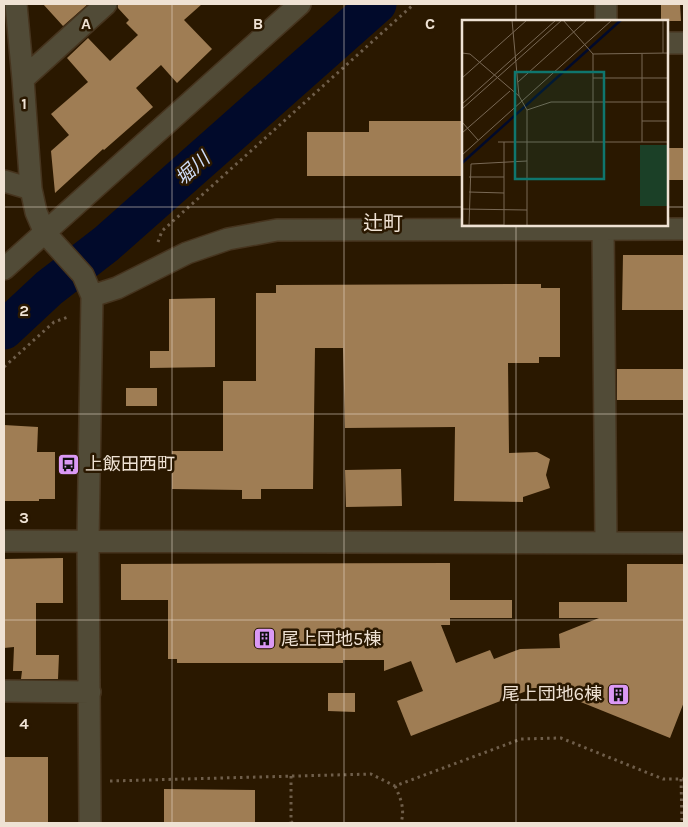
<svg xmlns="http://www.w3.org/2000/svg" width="688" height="827" font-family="Karla,'Noto Sans JP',sans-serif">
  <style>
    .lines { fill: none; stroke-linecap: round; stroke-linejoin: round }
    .river { stroke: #010a2b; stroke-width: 39 }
    .building { fill: #9f7d54 }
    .minor-casing { stroke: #46341e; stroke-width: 24 }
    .path { stroke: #6f5e4a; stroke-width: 3; stroke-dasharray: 2.5 4; stroke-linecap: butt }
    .minor { stroke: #514b37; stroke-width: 21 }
    .grid { fill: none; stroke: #efe2d4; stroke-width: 1; stroke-opacity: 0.55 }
    .labels { text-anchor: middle; stroke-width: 5; stroke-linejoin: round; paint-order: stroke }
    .poi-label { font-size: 18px; fill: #efe2d4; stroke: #2a1800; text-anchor: start }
    .water-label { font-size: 19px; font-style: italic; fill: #d0def9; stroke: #2a1800 }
    .quarter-label { font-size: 20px; fill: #efe2d4; stroke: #2a1800 }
    .inset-river { fill: none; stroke: #010a2b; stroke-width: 2.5 }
    .inset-road { fill: none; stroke: #796955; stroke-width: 1 }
    .view { fill: #0f766e; fill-opacity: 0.15; stroke: #0f766e; stroke-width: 2.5 }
    .inset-edge { fill: none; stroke: #efe2d4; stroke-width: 2.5 }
    .grid-label { font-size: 16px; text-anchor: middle; font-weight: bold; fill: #efe2d4; stroke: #2a1800; stroke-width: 5; stroke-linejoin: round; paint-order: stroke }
  </style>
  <rect width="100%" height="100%" fill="#2a1800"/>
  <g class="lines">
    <!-- river -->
    <path class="river" d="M4 330 49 288 106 244 377 4"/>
  </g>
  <!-- building -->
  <path class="building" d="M43 4H88L63 26Z
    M118 4H202L184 20 212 49 177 83 161 65 136 88 153 107 104 150 103 149 55 193 51 151 69 135 51 114 88 82 67 58 88 38 110 61 138 35 126 23 129 20 118 8Z
    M661 4H680L681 21H661Z
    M369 121H463V176H307V132H369Z
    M667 148H684V180H667Z
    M623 255H684V310H622Z
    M541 284V288H560V357H539V363H508L509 453 537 452 550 459 546 475 550 488 523 497V502L454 501 455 427 345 428 343 348H315L313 489H261V499H242V490L172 489V451H223V381H256V293H276V285Z
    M215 298V367L150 368V351H169V299Z
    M617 369H684V400H617Z
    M126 388H157V406H126Z
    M4 425 38 427 37 452H55V499H39V501H4Z
    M401 469 402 506 346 507 345 470Z
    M63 558V603H36V655H59L58 679H21L22 671H13L14 647 4 648V559Z
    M450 563V600H512V618H450V625H441L456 663 490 650 494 659 520 649 560 648 559 634 599 618H559V602H627V564H684V702L670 738 546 688H534L411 736 397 701 423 691 411 661 384 671V660H343V663H177V659H168V600H121V564Z
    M328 693H355V712L328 711Z
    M4 757H48V823H4Z
    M164 789 255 790V823H164Z"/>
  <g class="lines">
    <defs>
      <path id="minor" d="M16 4 23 79 31 189 36 212 45 233 83 275 92 296 88 541 90 823
        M606 21V4
        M667 43H684
        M23 79 106 4
        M4 181 31 189
        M603 225 606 543
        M4 269 300 4
        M92 296 117 288 187 253 228 239 277 230 684 229
        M4 541 684 543
        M4 691 90 692"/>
    </defs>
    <!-- minor casing -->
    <use href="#minor" class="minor-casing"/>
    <!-- path -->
    <path class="path" d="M158 242 162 231 414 4
      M4 367 54 322 68 317
      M291 776V822L295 823
      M681 779 682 823
      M110 781 371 774 395 786 521 739 561 738 663 779H684
      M395 786C401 799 405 809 401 823"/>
    <!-- minor -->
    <use href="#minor" class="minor"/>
  </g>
  <!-- grid -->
  <path class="grid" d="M172 4V823M344 4V823M516 4V21M4 207H463M667 207H684M516 225V823M4 414H684M4 620H684"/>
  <!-- icons -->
  <defs>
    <symbol id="bus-square" viewBox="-11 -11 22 22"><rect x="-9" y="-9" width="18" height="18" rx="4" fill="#db99f5" stroke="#2a1800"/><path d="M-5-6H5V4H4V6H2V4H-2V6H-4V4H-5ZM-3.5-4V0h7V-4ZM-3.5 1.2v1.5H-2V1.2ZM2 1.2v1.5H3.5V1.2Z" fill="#111"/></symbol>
    <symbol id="building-square" viewBox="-11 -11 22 22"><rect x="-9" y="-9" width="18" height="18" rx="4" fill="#db99f5" stroke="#2a1800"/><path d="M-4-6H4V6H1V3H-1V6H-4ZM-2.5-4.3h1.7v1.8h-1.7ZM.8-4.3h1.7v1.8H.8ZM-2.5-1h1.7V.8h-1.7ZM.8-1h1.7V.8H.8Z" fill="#111"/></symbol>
  </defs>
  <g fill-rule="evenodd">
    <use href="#bus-square" x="56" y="452" width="25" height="25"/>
    <use href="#building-square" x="252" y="626" width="25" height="25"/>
    <use href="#building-square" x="606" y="682" width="25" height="25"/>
  </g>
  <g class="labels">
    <!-- poi labels -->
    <g class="poi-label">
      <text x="85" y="470">上飯田西町</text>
      <text x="281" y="645">尾上団地5棟</text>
      <text x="602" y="700" text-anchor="end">尾上団地6棟</text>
    </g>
    <!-- water labels -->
    <g class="water-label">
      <text transform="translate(192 168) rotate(-42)" y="7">堀川</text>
    </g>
    <!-- quarter labels -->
    <g class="quarter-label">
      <text x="383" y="230">辻町</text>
    </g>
  </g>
  <!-- overview -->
  <g transform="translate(462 20)">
    <rect width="206" height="206" fill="#2a1800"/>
    <path d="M178 125H206V186H178Z" fill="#1b4027"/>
    <path class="inset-river" d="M0 143 159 0"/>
    <path class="inset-road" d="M50 0 57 76 65 90V206M101 0 131 34 207 33M201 0V33M0 33 8 34 57 76M0 58 65 0M131 58H207M56 62 125 0M0 84 94 0M0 89 100 0M65 90 89 82H207M180 101H207M0 102 16 120M0 113 48 71M36 122H207M131 122V34M180 122V34M0 135 150 0M7 157H42M7 172 42 173M0 189 65 190M0 205H42M7 206 9 144 65 141M42 206V122"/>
    <path class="view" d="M53 52H142V159H53Z"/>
    <rect width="206" height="206" class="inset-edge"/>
  </g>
  <g class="grid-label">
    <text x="86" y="29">A</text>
    <text x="258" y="29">B</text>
    <text x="430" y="29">C</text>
    <text x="24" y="109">1</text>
    <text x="24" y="316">2</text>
    <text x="24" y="523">3</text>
    <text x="24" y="729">4</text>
  </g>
  <!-- border -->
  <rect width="688" height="827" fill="none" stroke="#efe2d4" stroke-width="10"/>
</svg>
